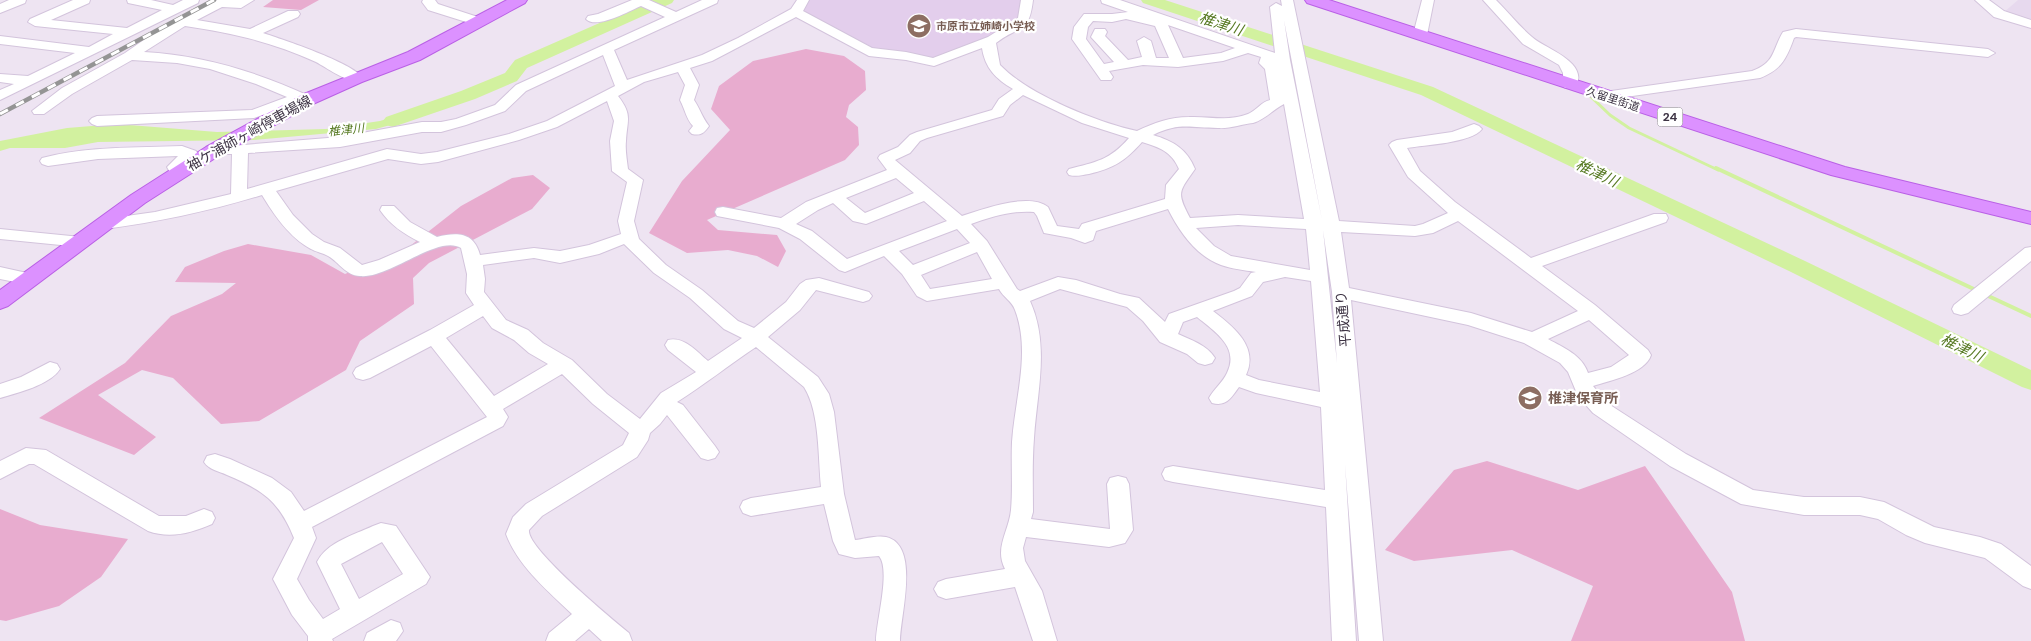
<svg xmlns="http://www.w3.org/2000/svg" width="2031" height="641" font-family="'DM Sans','Noto Sans JP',sans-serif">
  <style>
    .residential { fill: #e7d9ee }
    .education { fill: #e3ceec }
    .green { fill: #e8accf }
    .water { fill: #d2f19f }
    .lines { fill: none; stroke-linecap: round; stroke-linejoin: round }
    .stream-far1 { stroke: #d2f19f; stroke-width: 3 }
    .stream { stroke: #d2f19f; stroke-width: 4 }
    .river { fill: #d2f19f; fill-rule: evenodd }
    .minor-casing { stroke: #d3c4dc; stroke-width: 2 }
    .major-casing { stroke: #b960e5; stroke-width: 2 }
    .minor { fill: #fff; fill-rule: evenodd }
    .major { fill: #dc91ff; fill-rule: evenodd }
    .rail-casing { stroke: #949494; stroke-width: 4.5 }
    .rail { stroke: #fff; stroke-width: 3; stroke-dasharray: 9; stroke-linecap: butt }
    .labels { text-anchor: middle; stroke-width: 4.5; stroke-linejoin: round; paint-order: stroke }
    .far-education-label { font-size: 11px; font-weight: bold; fill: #785e54; stroke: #fff; text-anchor: start }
    .far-street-label { font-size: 11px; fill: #3e3445; stroke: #fff }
    .shield { fill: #fff; stroke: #78717d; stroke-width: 1 }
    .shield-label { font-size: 12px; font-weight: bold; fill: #3e3445 }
    .far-water-label { font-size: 12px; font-style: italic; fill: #577a23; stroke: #fff }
    .street-label { font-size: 14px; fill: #3e3445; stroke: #fff }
    .education-label { font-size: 14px; font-weight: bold; fill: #785e54; stroke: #fff; text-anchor: start }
    .water-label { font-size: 15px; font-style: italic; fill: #577a23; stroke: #fff }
  </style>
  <rect width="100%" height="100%" fill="#eee4f2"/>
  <!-- residential -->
  <path class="residential" d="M2018 0H2031V22L2003 13Z"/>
  <!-- education -->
  <path class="education" d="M809 0H1023L1020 19 1002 33 935 60 869 49 801 12Z"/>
  <!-- green -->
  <path class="green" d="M273 0H319L301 10 263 7Z
    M806 49 844 56 865 71 866 90 849 105 846 117 858 127 859 145 845 160 707 220 718 230 777 235 786 251 778 267 757 256 728 250 687 253 649 233 682 181 730 130 711 109 719 86 753 61Z
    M533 175 550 188 532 209 429 263 413 278 414 304 360 341 346 370 259 421 221 424 173 378 142 370 98 395 156 437 134 455 39 418 125 363 171 316 222 294 236 283 175 282 185 267 224 251 248 244 311 255 345 274 410 246 461 206 512 178Z
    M1487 461 1578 490 1645 466 1732 592 1745 641H1571L1593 586 1512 550 1414 561 1385 550 1454 470Z
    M0 509 40 525 128 539 101 577 59 606 6 621 0 620Z"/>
  <!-- water -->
  <path class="water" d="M421 108 426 115 376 129 253 140 98 142 65 148H10L0 151V141L67 128 117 124 217 132 326 129 380 121Z"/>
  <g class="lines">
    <!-- stream-far1 -->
    <path class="stream-far1" d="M1587 93 1610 115 1629 128 1718 170"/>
    <!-- stream -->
    <path class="stream" d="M1716 168 1978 291
      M1984 294 2031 316"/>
    <!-- river -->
    <path class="river" d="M652 0H674L672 3 527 68 517 81 475 99 393 127 386 125 383 121 386 117 461 91 505 73 515 60Z
      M1141 0H1165L1433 87 1805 261 2031 370V390L2022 387 1789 271 1421 95 1143 3Z"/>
    <defs>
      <path id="minor" d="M9 0H26L25 3 0 13V4Z
        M73 0H90L89 3 51 20 127 28 162 10 128 3 127 0H151L173 5 183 0H199L198 3 0 100V90L14 84 0 82V74L28 76 75 53 0 44V36L89 47 113 34 35 26 28 22 30 19Z
        M217 0H254L241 8 222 7 197 20 250 29 288 11H298L300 14 298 17 263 33C284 40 351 62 363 78L361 81C349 84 327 68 316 62 272 42 233 33 185 26L144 52C202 55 257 72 309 96L311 99 309 102H299L254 118 97 126 92 124 89 121 92 118 97 116 252 110 287 97 256 84 210 69 177 63 132 60 72 94 44 114H34L32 111 62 88 125 53 161 28Z
        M423 0H435L438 4 484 19 486 22 479 26 428 10 422 2Z
        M632 0H649L676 12 702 0H718L717 3 614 50 627 80 702 55 738 38 791 9 797 0H809L803 11 872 48 906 52 933 58 988 37 1018 18 1021 0H1033C1029 35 1019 25 996 43L1000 65C1029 95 1097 122 1137 131 1154 123 1170 117 1189 117 1209 116 1228 122 1248 114 1256 111 1261 102 1270 100L1265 69 1259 63 1261 57 1248 53 1223 61 1178 67 1143 65 1109 71 1113 77 1111 80H1101L1072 39 1074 27 1084 14H1112L1128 12 1102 3 1101 0H1120L1275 53 1270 7 1276 3 1282 6 1281 0H1293L1339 221 1415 226 1423 224 1448 213 1408 177 1389 145 1392 142 1397 140 1452 132 1474 124 1479 126 1482 129C1472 143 1424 145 1407 148L1420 171 1455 202 1531 258 1654 214H1666L1668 218 1666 222 1542 266 1595 305 1648 350 1651 355C1646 373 1609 381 1593 386L1607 403 1686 454 1753 490 1804 497H1860L1884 502 1934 527 1980 537 2001 544 2031 566V589L2023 586 1985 558 1925 543 1906 535 1878 519 1860 515H1804L1741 504 1670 466 1593 413 1578 396 1568 372 1560 363 1524 343 1468 325 1351 300 1383 641H1359L1345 464 1356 641H1332L1326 507 1173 482 1165 480 1162 474 1165 468 1173 466 1325 490 1321 407 1256 393 1239 387C1231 398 1226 407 1212 403L1209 398C1214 389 1223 382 1227 373 1240 347 1214 331 1197 317L1183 322 1178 334C1191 340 1207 345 1215 358L1212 363 1205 365 1198 363 1187 354 1160 342 1143 321 1127 307 1060 289 1030 301C1050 345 1037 392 1034 438 1032 463 1033 488 1033 512L1031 519 1110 529 1107 484 1110 478 1118 476 1126 478 1129 484 1133 530 1125 543 1109 547 1026 537 1023 548 1025 561 1042 591 1057 641H1033L1015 587 946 599 938 596 934 589 938 582 946 579 1005 569C994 548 1009 531 1011 510 1013 488 1011 464 1012 442 1015 398 1031 352 1015 310 1012 301 1003 297 999 289L927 301 917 296 902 274 884 256 845 272 839 270 800 239 779 228 717 216 715 212 717 208 723 207 781 218 806 202 887 170 878 158 880 155 898 147 910 135 917 132 992 110 999 99 1013 89C996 79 985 68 982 48L934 66 906 60 869 56 796 17 712 61 690 68 699 85 694 100C700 109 702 117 709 126 704 133 701 136 692 134L689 131 693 126C686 119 685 109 680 100L685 85 678 72 644 82 618 96C633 115 627 120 626 141 625 150 627 160 628 169L643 180 634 221 639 239 666 265 702 290 738 321 754 328 786 302 800 284 806 280 819 278 869 292 872 296 869 300 863 302 816 290 800 310 768 337 818 377 829 394 834 412 844 494 855 540C864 539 877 535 886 537 921 545 900 616 900 641H876C876 622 891 570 879 556L855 558 839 554 833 541 824 504 751 516 743 513 740 507 743 501 751 498 821 487C818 458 820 412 804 387L756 347C729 365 704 385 677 402L683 405 715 446 719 452 715 458 708 460 701 458 667 415 660 424 650 433 648 440 637 457 542 516 529 530C526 548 612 619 629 633L632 641H602L589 629 575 641H546L549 633 572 614C547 590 518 566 506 534L513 517 526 504 623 445 629 433 593 404 562 374 503 409 508 417 503 426 312 527 316 538 297 579 309 600 323 619 340 609 317 562C327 542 354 535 373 526L381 523 396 526 430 577 426 584 332 639 333 641H308V636L292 615 273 579 294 538C279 501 263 490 227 475 219 471 209 470 204 462L207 456 215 454 230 459 272 478 291 492 304 511 487 417 431 346 370 378 363 380 356 378 353 373 356 368 430 330 474 305 466 293 467 274 461 248C438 234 389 279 360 276 345 275 340 263 328 256 323 253 316 252 311 249 290 238 274 215 262 195 210 211 158 222 105 229L99 228 97 224 99 220 105 219 155 212 231 194 232 154H207L205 151 207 148 340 137 422 122H441L456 119 495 105 516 85 665 17 641 6C629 11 596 30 586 19L588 16 598 14ZM1126 19 1155 26 1169 58H1156L1151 41 1144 37 1137 41 1142 57 1128 60 1105 36 1107 32 1105 29H1095L1091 37 1114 62 1104 64 1086 39 1088 27 1093 21 1112 22ZM1284 20 1322 220 1290 60ZM1168 25 1235 48 1221 53 1183 58ZM603 55 615 86 547 121 509 134 437 152 421 154 387 149 247 189 248 153 340 147 422 132H441L466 125 505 111 526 91ZM1023 95 1082 123 1129 138C1110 160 1096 162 1069 169L1067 172 1069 175C1076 177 1082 175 1089 174 1114 168 1125 161 1142 142 1159 147 1172 152 1179 169L1166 185 1165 199 1082 224 1079 229 1057 226 1048 207C1029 192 983 209 962 216L895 160 910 153 920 141 927 138 1003 116 1010 105ZM607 101 614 121 610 141 612 171 627 182 618 221 621 234 589 245 560 251 534 248 480 255C474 232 457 232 437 237L410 222 394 206H382L380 210C390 225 404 234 420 242L379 260 362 265 340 248 324 242 312 234 293 215 276 191 388 159 421 164 438 162 519 140 557 127ZM1284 104 1304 219 1238 215 1190 218C1176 192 1179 192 1195 169 1187 149 1173 141 1153 135 1180 122 1190 128 1218 128 1229 129 1242 124 1253 123 1264 120 1274 109 1284 104ZM896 178 914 193 865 213 846 198ZM924 201 947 221 847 259 812 231 796 224 818 210 833 203 853 221 866 224ZM1168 209C1179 231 1196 256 1221 265 1232 269 1244 270 1256 272L1251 273 1240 288 1234 291 1169 314 1165 322 1139 298 1120 294 1076 280 1058 277 1020 291 1017 289 987 241 971 224C991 217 1013 210 1034 212L1037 216 1044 233 1071 238 1085 243 1093 240 1096 231ZM1458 221 1578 311 1532 332 1471 313 1349 288 1341 232 1415 236 1433 233ZM1238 225 1306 229 1310 270 1231 256 1214 246 1196 228ZM957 229 970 243 913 265 899 251ZM1323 230 1332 292 1337 363ZM624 244 654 273 690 298 724 329 742 338 708 361C697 352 684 336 668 340L665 345 668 350 696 372 661 393 640 419 607 394 572 360 543 343 528 330 506 320 484 292 485 279 483 265 534 258 560 263 599 254ZM977 252 992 279 930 289 921 275ZM1285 277 1311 281 1320 392 1259 380 1246 375C1259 347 1234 327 1213 311L1252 296 1263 282ZM483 316 492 328 514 340 529 353 548 364 494 396 446 338ZM1589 320 1629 355 1611 367 1588 373C1582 355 1564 348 1548 339ZM382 542 403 574 359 599 341 564Z
        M1422 0H1434L1427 35 1420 39 1413 35Z
        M1483 0H1496C1508 12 1519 26 1532 37 1545 49 1591 62 1575 88H1565L1563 85V73L1559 65 1523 44Z
        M1975 0H1989L2004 11 2031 20V28L1994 17Z
        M1796 29 1988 49 1995 53 1988 57 1796 37 1794 38C1787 58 1781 70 1760 78L1604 100 1599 99 1597 96 1599 93 1604 92 1752 71C1776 62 1772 50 1783 32Z
        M182 146 196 151 198 154 183 168 186 173 184 176H172L167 167 178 156 98 159 48 166 42 164 40 161 42 158C88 146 135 148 182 146Z
        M0 229 81 237 87 238 90 242 87 246 81 247 0 239Z
        M2031 247V261L1968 313 1961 315 1954 313 1952 309 1954 305 2025 248Z
        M0 267 36 275 39 279 36 283 30 285 0 279Z
        M50 362 57 364 60 369C50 385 17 393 0 398V384L21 377Z
        M26 448 46 450 159 516H186L204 509 212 512 215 518 212 524C191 533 170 539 148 531L34 464H29L0 479V461Z
        M391 620 400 623 403 631 396 641H364L367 633Z"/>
      <path id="major" d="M507 0H527L525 3 420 60 362 82 313 104 220 155 145 203 8 306 0 309V290L131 195 206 147 299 96 408 52Z
        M1305 0H1329L1845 167 2031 212V224L1831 175 1307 3Z"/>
    </defs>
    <!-- minor casing -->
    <use href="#minor" class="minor-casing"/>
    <!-- major casing -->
    <use href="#major" class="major-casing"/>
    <!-- minor -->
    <use href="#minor" class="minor"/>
    <!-- major -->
    <use href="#major" class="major"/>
    <defs>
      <path id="rail" d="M0 114 214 0"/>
    </defs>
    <!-- rail casing -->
    <use href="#rail" class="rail-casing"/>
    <!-- rail -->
    <use href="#rail" class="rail"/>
  </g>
  <!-- icons -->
  <defs>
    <symbol id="school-disc" viewBox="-11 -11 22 22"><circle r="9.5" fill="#8d6e63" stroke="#fff"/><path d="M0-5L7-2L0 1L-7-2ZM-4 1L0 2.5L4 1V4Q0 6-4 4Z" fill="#fff"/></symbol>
  </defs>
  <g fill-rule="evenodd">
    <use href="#school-disc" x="905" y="12" width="28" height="28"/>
    <use href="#school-disc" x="1516" y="384" width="28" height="28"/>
  </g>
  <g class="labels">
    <!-- far-education labels -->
    <g class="far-education-label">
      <text x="936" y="30">市原市立姉崎小学校</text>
    </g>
    <!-- far-street labels -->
    <g class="far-street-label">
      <text transform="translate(1613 99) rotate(18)" y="4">久留里街道</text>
    </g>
    <!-- shield labels -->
    <rect class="shield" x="1657.5" y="107.5" width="25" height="19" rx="4"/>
    <g class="shield-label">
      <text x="1670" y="121">24</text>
    </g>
    <!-- far-water labels -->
    <g class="far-water-label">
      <text transform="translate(346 130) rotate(-6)" y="4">椎津川</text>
    </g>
    <!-- street labels -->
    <g class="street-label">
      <text transform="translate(249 133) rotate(-29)" y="5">袖ケ浦姉ヶ崎停車場線</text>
      <text transform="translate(1343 319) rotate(-95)" y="5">平成通り</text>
    </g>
    <!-- education labels -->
    <g class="education-label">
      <text x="1548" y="403">椎津保育所</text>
    </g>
    <!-- water labels -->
    <g class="water-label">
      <text transform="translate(1221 24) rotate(18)" y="5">椎津川</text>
      <text transform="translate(1597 173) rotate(26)" y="5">椎津川</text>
      <text transform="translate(1962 348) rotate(26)" y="5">椎津川</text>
    </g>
  </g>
</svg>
